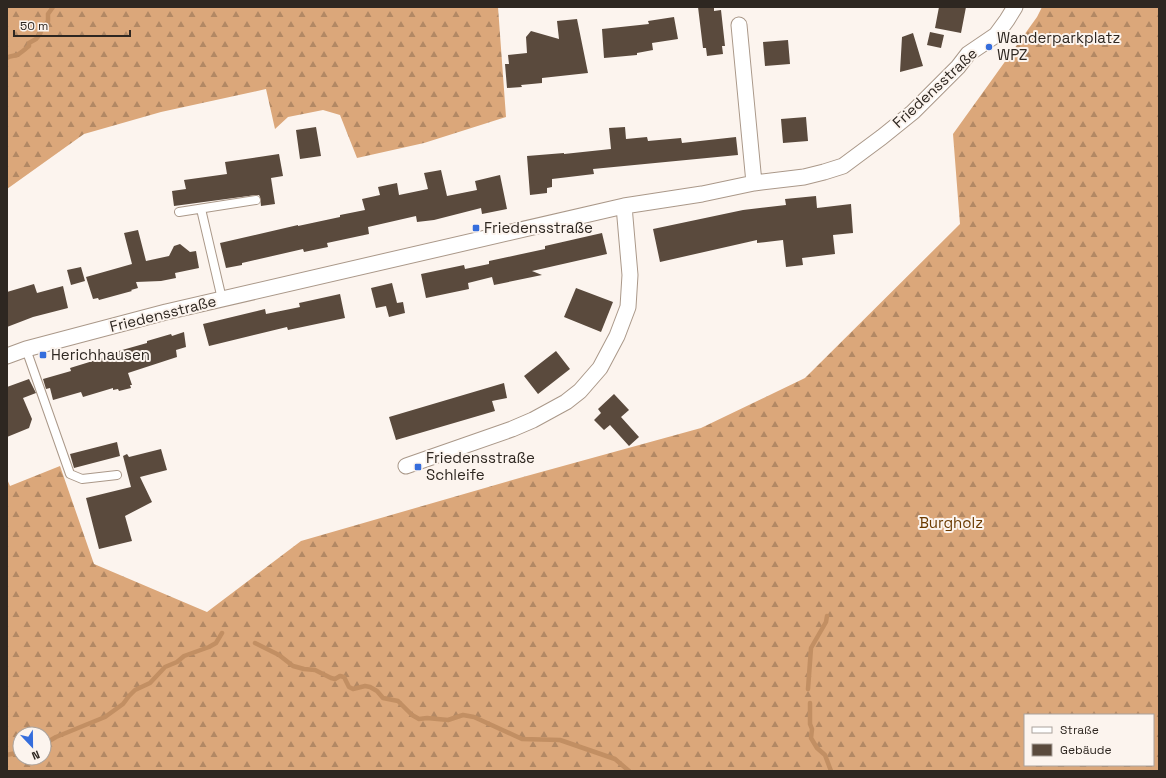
<svg xmlns="http://www.w3.org/2000/svg" width="1166" height="778" font-family="'Space Grotesk',sans-serif">
  <style>
    .forest { fill: url(#forest-firs); fill-rule: evenodd }
    .lines { fill: none; stroke-linecap: round; stroke-linejoin: round }
    .stream { stroke: #c28f63; stroke-width: 4.5 }
    .building { fill: #5a4a3d }
    .service-casing { stroke: #aa9889; stroke-width: 10 }
    .minor-casing { stroke: #aa9889; stroke-width: 17 }
    .service { stroke: #fff; stroke-width: 8 }
    .minor { stroke: #fff; stroke-width: 15 }
    .poi-dot { fill: #356ddc; stroke: #fcf4ee; stroke-width: 1.5 }
    .labels { text-anchor: middle; stroke-width: 4; stroke-linejoin: round; paint-order: stroke }
    .poi-label { font-size: 15px; fill: #2e2721; stroke: #fcf4ee; text-anchor: start }
    .street-label { font-size: 15px; fill: #2e2721; stroke: #fcf4ee }
    .park-label { font-size: 15px; fill: #6a3a00; stroke: #fcf4ee }
  </style>
  <defs>
    <pattern id="forest-firs" width="22" height="20" patternUnits="userSpaceOnUse"><rect width="22" height="20" fill="#dba77a"/><path d="M5 1l3.5 6h-7zM16 11l3.5 6h-7z" fill="#b28864"/></pattern>
  </defs>
  <rect width="100%" height="100%" fill="#fcf4ee"/>
  <!-- forest -->
  <path class="forest" d="M7 7H498L506 117 424 143 357 158 340 115 323 110 288 117 275 129 266 89 161 112 84 134 7 189Z
    M1042 7H1159V771H7V479L10 486 60 466 94 564 207 612 301 541 523 477 701 428 805 378 960 224 953 134 1037 17ZM1025 715H1153V765H1025ZM20 734H44V758H20Z"/>
  <g class="lines">
    <!-- stream -->
    <path class="stream" d="M7 58C10 56 14 56 17 55 21 53 25 49 29 46V43L36 39 40 34 42 29 48 21V14L53 7
      M255 643 279 655 293 666 304 669 315 670 331 678 335 679 340 676 344 677 349 687 353 689 365 686 370 687 377 691 383 698 398 701 412 715 419 719 427 718 448 720 463 715 474 717 522 739 560 740 615 759 629 771
      M808 689 811 648 826 622 827 616
      M810 703V724L812 729 811 738 817 748 825 755 831 771
      M44 744 56 737 105 717 123 704 129 696 135 690 150 683 165 667 177 662 184 656 209 647 216 643 222 633
      M7 755 20 752"/>
  </g>
  <!-- building -->
  <path class="building" d="M698 7H714V11L721 10 725 46H722L723 54 707 56 706 48H703Z
    M939 7H966L961 33 935 28Z
    M674 17 678 39 652 43 653 50 637 53V55L604 58 602 29 649 24 648 21Z
    M577 19 588 73 542 78V83L521 85 522 87 507 88 505 64H509L508 55 527 53 526 37 531 31 559 39 557 21Z
    M930 32 944 35 941 48 927 45Z
    M913 33 923 66 900 72 902 37Z
    M788 40 790 64 765 66 763 42Z
    M806 117 808 141 783 143 781 119Z
    M316 127 321 156 300 159 296 130Z
    M625 127 626 139 647 137 648 141 681 138 682 143 736 137 738 155 593 169 594 174 552 179V187L547 188V193L530 195 527 156 564 153V154L611 149 609 128Z
    M279 154 283 176 271 178 275 204 261 206 260 197 259 195H256L174 206 172 191 186 189 184 180 227 174 225 162Z
    M441 170 447 196 477 190 475 181 500 175 507 209 482 214 481 208 434 220 417 222 416 216 368 227 369 234 327 243 328 247 304 252 303 249 242 263V265L226 268 220 243 298 225V226L340 217V215L365 210 362 199 380 195 378 187 397 183 399 195 428 189 424 173Z
    M816 196 817 208 851 204 853 233 833 235 835 254 802 258 803 265 786 267 783 240 757 243V240L660 262 653 229 743 210 786 205 785 199Z
    M138 230 146 261 169 256 174 246 180 244 190 252 196 251 199 268 175 273 176 278 161 281 136 282 138 288 131 290 132 291 99 300 98 298 93 299 86 277 132 264 124 233Z
    M602 233 607 254 532 271 542 275 494 285 492 277 468 283 469 289 426 298 421 274 464 265 465 269 489 264V261L545 249V246Z
    M81 267 85 281 71 285 67 270Z
    M392 283 397 303 403 302 405 313 389 317 386 306 376 308 371 288Z
    M34 284 37 293 63 286 68 308 33 317 7 327V292Z
    M576 288 613 302 601 332 564 317Z
    M340 294 345 318 288 330 287 327 209 346 203 324 265 309 266 314 300 307 299 303Z
    M184 332 186 347 176 350 177 357 128 373 132 385H130L131 388 119 391 118 389 113 390V388L83 397 81 392 53 400 50 388 46 389 43 379 71 371 70 368 109 356 108 354 147 343V341L171 334 172 336Z
    M556 351 570 369 538 394 524 376Z
    M29 379 36 393 23 398 32 419 29 428 7 437V387Z
    M504 383 507 398 492 401 495 411 396 440 389 417Z
    M614 394 629 410 621 417 639 437 629 446 610 425 604 430 594 420 601 413 598 409Z
    M117 442 120 456 74 468 70 454Z
    M161 449 167 470 140 477 152 502 125 516 132 541 99 549 86 498 131 487 123 456 127 454 129 457Z"/>
  <g class="lines">
    <defs>
      <path id="service" d="M201 209 222 299
        M179 212 256 200
        M26 349 70 474 82 479 117 475"/>
      <path id="minor" d="M739 25 754 183
        M7 356 26 349 166 312 624 206 702 194 754 183 804 177 824 172 843 166 882 137 913 112 958 67 968 54 996 35 1007 20 1015 7
        M406 466 512 429 533 420 566 402 580 391 600 368 617 336 628 307 630 275 624 206"/>
    </defs>
    <!-- service casing -->
    <use href="#service" class="service-casing"/>
    <!-- minor casing -->
    <use href="#minor" class="minor-casing"/>
    <!-- service -->
    <use href="#service" class="service"/>
    <!-- minor -->
    <use href="#minor" class="minor"/>
  </g>
  <!-- markers -->
  <g class="poi-dot">
    <circle cx="989" cy="47" r="4"/>
    <rect x="472" y="224" width="8" height="8" rx="2"/>
    <rect x="39" y="351" width="8" height="8" rx="2"/>
    <rect x="414" y="463" width="8" height="8" rx="2"/>
  </g>
  <g class="labels">
    <!-- poi labels -->
    <g class="poi-label">
      <text x="997" y="43">Wanderparkplatz<tspan x="997" dy="17">WPZ</tspan></text>
      <text x="484" y="233">Friedensstraße</text>
      <text x="51" y="360">Herichhausen</text>
      <text x="426" y="463">Friedensstraße<tspan x="426" dy="17">Schleife</tspan></text>
    </g>
    <!-- street labels -->
    <g class="street-label">
      <text transform="translate(935 88) rotate(-43)" y="5">Friedensstraße</text>
      <text transform="translate(163 314) rotate(-14)" y="5">Friedensstraße</text>
    </g>
    <!-- park labels -->
    <g class="park-label">
      <text x="951" y="528">Burgholz</text>
    </g>
  </g>
  <!-- border -->
  <rect width="1166" height="778" fill="none" stroke="#2e2721" stroke-width="16"/>
  <!-- legend -->
  <rect x="1024" y="714" width="130" height="52" fill="#fcf4ee" stroke="#aaa29c"/>
  <rect x="1032" y="727" width="20" height="6" fill="#ffffff" stroke="#aaa29c"/>
  <text x="1060" y="734" font-size="12" fill="#2e2721">Straße</text>
  <rect x="1032" y="744" width="20" height="12" fill="#5a4a3d" stroke="#aaa29c"/>
  <text x="1060" y="754" font-size="12" fill="#2e2721">Gebäude</text>
  <!-- north arrow -->
  <g transform="translate(32 746) rotate(158)"><circle r="19" fill="#fcf4ee" stroke="#aaa29c"/>
  <path d="M0-3L7 15L0 10L-7 15Z" fill="#356ddc"/>
  <text y="-6" font-size="11" font-weight="bold" text-anchor="middle" fill="#2e2721">N</text>
  </g>
  <!-- scale -->
  <path d="M14 30v6h116v-6" fill="none" stroke="#2e2721" stroke-width="2"/>
  <text x="20" y="30" font-size="12" fill="#2e2721" stroke="#fcf4ee" stroke-width="3" paint-order="stroke">50 m</text>
</svg>
